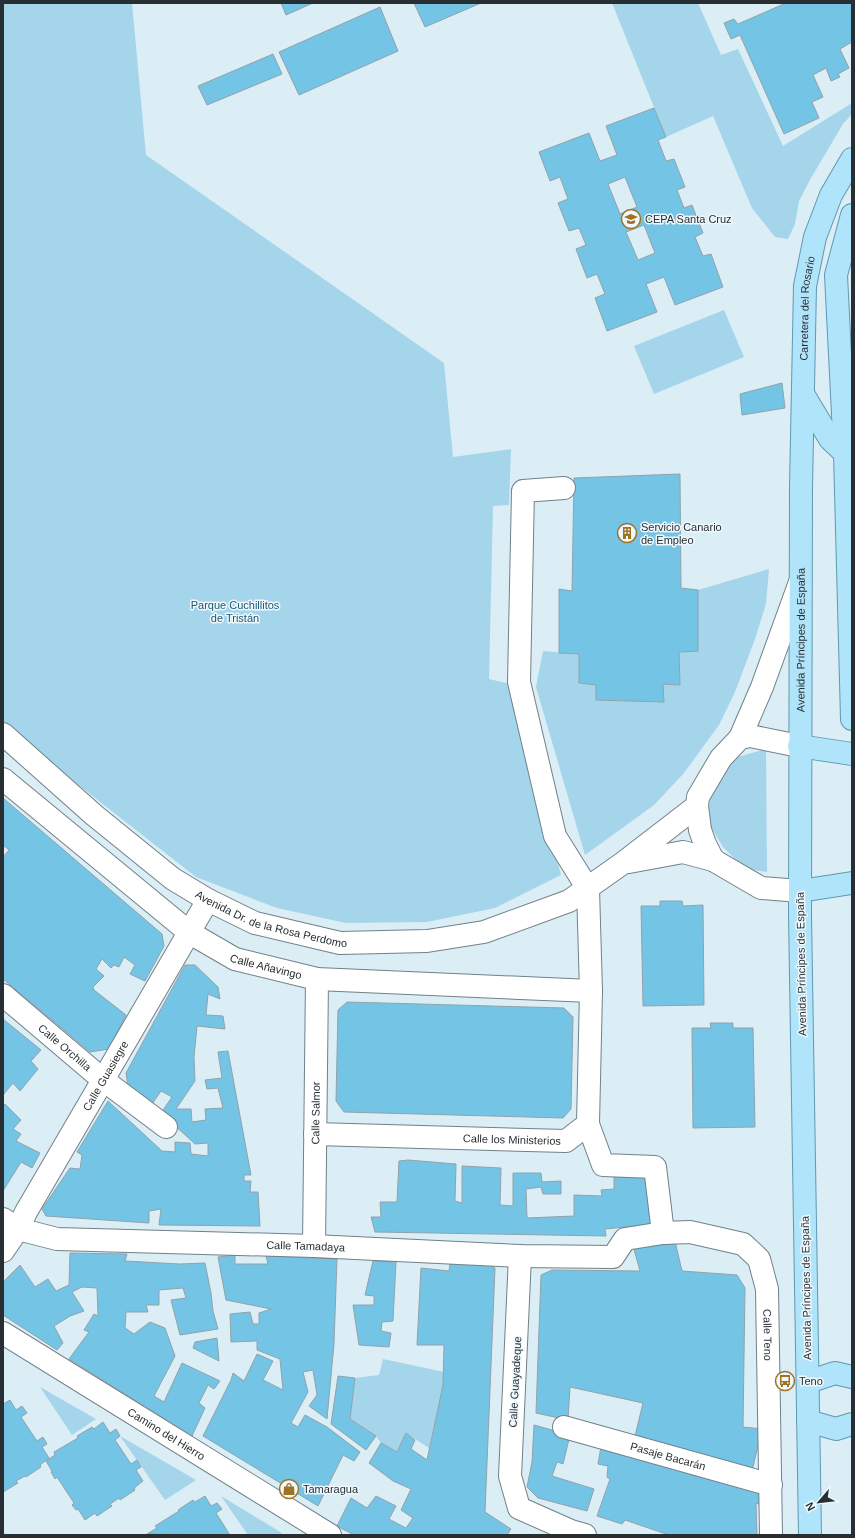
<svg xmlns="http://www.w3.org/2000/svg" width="855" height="1538" font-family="Helvetica,sans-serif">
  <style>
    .green { fill: #a5d5eb }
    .building { fill: #74c4e5; stroke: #92a2aa; fill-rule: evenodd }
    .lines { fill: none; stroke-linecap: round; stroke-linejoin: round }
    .minor-casing { stroke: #718188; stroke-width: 24 }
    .major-casing { stroke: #5f99b1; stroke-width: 24 }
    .minor { stroke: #fff; stroke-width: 22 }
    .major { stroke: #b0e4fa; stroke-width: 22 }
    .labels { text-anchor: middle; stroke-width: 3; stroke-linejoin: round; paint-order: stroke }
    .poi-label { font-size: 11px; fill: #282f32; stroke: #eef8fd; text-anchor: start }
    .street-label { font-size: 11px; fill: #282f32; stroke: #eef8fd }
    .park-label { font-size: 11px; fill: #195970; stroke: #eef8fd }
  </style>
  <rect width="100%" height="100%" fill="#dbedf5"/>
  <!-- green -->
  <path class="green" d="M3 3H132L146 155 444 363 453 457 511 449 509 505 493 506 489 679 510 684 561 875 495 908 427 922 346 923 277 908 196 877 21 740 3 721Z
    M612 3H698L721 55 738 49 783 146 852 103V114L843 124 811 178 799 201 795 224 788 239 775 237 752 208 713 116 666 137Z
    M724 310 744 357 654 394 634 346Z
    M769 569 766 604 755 639 735 692 719 725 684 773 654 805 585 855 536 687 543 651 579 654V683L596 685V700L664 702 663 684 680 685 679 652 698 651V590Z
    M766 749 767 872 752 870 735 859 723 847 711 827 709 806 713 787 724 771 738 757Z
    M383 1359 444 1372 443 1385 429 1448 406 1433 397 1452 381 1443 376 1436 350 1419 355 1378 379 1375Z
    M40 1387 96 1419 72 1435Z
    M120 1436 196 1480 165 1500Z
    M221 1496 282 1533 278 1535H248Z"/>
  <!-- building -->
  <path class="building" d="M281 3H313L286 15Z
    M414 3H481L425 27Z
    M786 3H852V42L840 49 849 68 838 74 840 77 831 81 826 68 813 75 823 97 812 102 819 118 784 134 740 35 731 39 724 23 734 19 738 24Z
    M380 7 398 51 299 95 279 52Z
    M273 54 282 74 207 105 198 86Z
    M654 108 666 137 658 140 666 161 674 159 685 187 677 190 684 208 692 205 703 233 695 237 703 256 711 254 723 287 675 305 664 277 646 284 657 312 607 331 595 298 605 294 597 274 587 278 576 249 586 245 579 228 569 231 558 203 568 199 560 177 550 181 539 152 589 133 600 161 617 155 606 126ZM625 177 637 207 620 214 608 184ZM644 225 655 253 638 260 626 232Z
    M782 383 785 408 742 415 740 394Z
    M680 474 681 588 698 590V651L679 652 680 685 663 684 664 702 596 700V685L579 683V654L559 653V589L572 591 574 478Z
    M3 798 162 934 164 946 145 981 130 974 135 965 124 957 119 967 114 965 111 968 102 959 96 969 104 976 93 987 94 990 126 1015 109 1049 90 1052 3 979V857L9 850 3 845Z
    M660 901H682L683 906 703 905 704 1005 643 1006 641 906H660Z
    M185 965H195L218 987 220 999 208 994 206 1015 223 1016 225 1029 197 1026 194 1057 195 1081 176 1109H191L192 1122 206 1120 205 1109 223 1108 218 1088 207 1089 205 1080 222 1078 218 1052 228 1051 251 1175H244V1181H251L250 1192H258L260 1226 159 1225 161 1209 149 1211V1223L46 1216 42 1209 70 1168 80 1169 82 1155 77 1152 108 1101 162 1151 175 1152V1142L190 1143 191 1154 208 1156V1143L195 1144 161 1113 172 1097 161 1091 152 1104 128 1087 126 1073Z
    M347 1002 564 1008 573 1017 571 1109 563 1118 344 1112 336 1101 338 1010Z
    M3 1019 41 1050 31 1061 38 1069 20 1091 13 1083 3 1095Z
    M710 1023H733V1028H753L755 1127 693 1128 692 1028H711Z
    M5 1104 21 1120 13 1129 21 1134 16 1141 40 1153 32 1168 21 1162 3 1191V1106Z
    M408 1160 456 1164 455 1201 462 1203V1166L501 1168 500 1205 513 1206V1173H541L542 1182 561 1181V1194H543L541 1187 526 1189 527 1218 574 1216V1195L602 1196 601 1190 614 1189V1171L651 1172 655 1224 605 1229 606 1236 375 1232 371 1217H381L380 1202H397L399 1161Z
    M674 1237 682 1271 737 1275 745 1288 743 1427 762 1429 752 1471 634 1440 643 1403 570 1387 568 1420 536 1413 541 1275 552 1270 640 1271 633 1246Z
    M70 1253 127 1254 125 1261 180 1264 205 1263 211 1293 213 1311 218 1329 180 1335 171 1300 186 1298 183 1288 159 1290V1305H146L148 1312H126L125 1328 134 1334 150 1322 165 1328 175 1356 154 1396 164 1402 182 1363 220 1381 214 1389 208 1385 199 1403 205 1408 192 1436 69 1359 89 1332 84 1330 94 1314 98 1316 97 1288 82 1287 72 1292 84 1311 70 1316 54 1326 63 1343 57 1350 3 1315V1282L20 1265 35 1287 48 1279 56 1291 69 1285Z
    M235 1255V1264H268L266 1256 337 1259 334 1344 327 1419 309 1406 317 1395 313 1370 303 1372 308 1392 291 1423 298 1427 305 1415 327 1427 360 1452 354 1461 343 1455 318 1506 203 1436 231 1380 233 1373 244 1381 257 1354 273 1361 263 1380 283 1390 280 1359 257 1350V1341L231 1342 230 1314 250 1312 253 1324H259V1313L271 1309 226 1300 218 1257Z
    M373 1261 396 1262 393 1321 382 1322 381 1331 391 1333 389 1347 359 1345 353 1305H374V1296L365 1295Z
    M486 1262 495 1268 485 1512 511 1529 507 1535H354L337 1526 351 1498 367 1508 376 1496 396 1506 389 1519 406 1528 413 1518 401 1510 411 1489 393 1481 369 1463 381 1443 397 1452 406 1433 415 1440 411 1449 427 1460 443 1385 444 1345H417L421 1268 449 1271 450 1263Z
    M217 1338 219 1361 193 1348 195 1342Z
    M338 1376 355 1378 350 1419 376 1436 366 1450 331 1424Z
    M10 1400 16 1410 22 1406 27 1413 21 1417 37 1441 43 1437 47 1444 42 1447 49 1458 40 1465 41 1467 26 1477 25 1476 16 1481 18 1483 3 1492V1404Z
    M103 1422 110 1433 116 1429 120 1436 115 1440 131 1464 137 1460 141 1467 136 1470 143 1481 134 1488 135 1490 120 1500 119 1498 110 1504 112 1506 97 1516 95 1513 85 1520 78 1509 76 1510 72 1505 74 1503 57 1477 55 1479 51 1472 52 1471 46 1461 55 1455 54 1452 78 1438 77 1436 92 1427 94 1429Z
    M534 1425 570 1435 563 1464 557 1462 552 1476 594 1489 587 1511 538 1498 527 1487 532 1462Z
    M602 1441 760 1486 761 1505 756 1503 757 1535H669L625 1520 622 1524 597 1516 610 1479 607 1477 608 1466 598 1464Z
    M205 1496 211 1506 217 1503 222 1509 216 1513 230 1535 147 1534 157 1528 155 1526 179 1511 178 1510 193 1500 195 1502Z"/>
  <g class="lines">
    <defs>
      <g id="minor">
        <path d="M564 488 523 491 519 682 555 836 588 889"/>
        <path id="s1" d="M3 734 94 815 173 879 208 900 255 923 340 943 427 941 484 932 569 901 623 863 697 806"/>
        <path d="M740 738 762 687 800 582"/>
        <path id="s2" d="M3 779 190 933 235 959 317 979 591 991"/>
        <path d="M713 860 705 844 700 830 697 806 698 797 721 758 740 738 750 736 799 746"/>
        <path d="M629 862 683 852 713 860 761 888 800 891"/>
        <path id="s3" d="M3 995 102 1079 166 1127"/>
        <path d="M588 1124 603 1165 655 1167 663 1233"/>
        <path id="s4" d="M315 1134 566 1141 588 1124 591 991 588 889"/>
        <path id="s5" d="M3 1219 18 1229 57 1239 314 1246 520 1256 613 1257 625 1239 663 1233 690 1232 743 1244 759 1259 767 1289 771 1535"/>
        <path id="s6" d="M314 1246 317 979"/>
        <path id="s7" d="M3 1251 18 1229 26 1212 208 900"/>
        <path d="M520 1256 510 1476 519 1508 571 1531 585 1535"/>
        <path id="s8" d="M3 1333 330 1535"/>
        <path id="s9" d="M564 1427 771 1485"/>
      </g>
      <g id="major">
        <path d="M852 215 836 275 845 454 852 719"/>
        <path d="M803 394 830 439 850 458"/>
        <path d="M799 746 852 754"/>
        <path d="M800 891 852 883"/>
        <path d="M808 1382 835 1373 852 1377"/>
        <path d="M808 1421 836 1429 852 1424"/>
        <path id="s10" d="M810 1535 800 914 801 487 805 286 815 237 831 195 852 159"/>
      </g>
    </defs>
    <!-- minor casing -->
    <use href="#minor" class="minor-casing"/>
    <!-- major casing -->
    <use href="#major" class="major-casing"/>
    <!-- minor -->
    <use href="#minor" class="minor"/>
    <!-- major -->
    <use href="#major" class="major"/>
  </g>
  <!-- icons -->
  <defs>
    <symbol id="school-ring" viewBox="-11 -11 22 22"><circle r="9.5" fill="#eef8fd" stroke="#a07324" stroke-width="1.5"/><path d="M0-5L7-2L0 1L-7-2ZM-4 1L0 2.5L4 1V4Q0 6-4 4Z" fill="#a07324"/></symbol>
    <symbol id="building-ring" viewBox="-11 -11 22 22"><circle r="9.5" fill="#eef8fd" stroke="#a07324" stroke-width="1.5"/><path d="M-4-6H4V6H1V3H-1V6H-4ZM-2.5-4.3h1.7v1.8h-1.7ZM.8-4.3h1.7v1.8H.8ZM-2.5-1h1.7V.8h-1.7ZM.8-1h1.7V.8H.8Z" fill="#a07324"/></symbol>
    <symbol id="bus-ring" viewBox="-11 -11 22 22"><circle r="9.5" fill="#eef8fd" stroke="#a07324" stroke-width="1.5"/><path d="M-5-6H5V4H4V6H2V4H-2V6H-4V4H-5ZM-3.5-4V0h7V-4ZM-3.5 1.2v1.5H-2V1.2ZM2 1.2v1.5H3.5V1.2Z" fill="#a07324"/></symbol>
    <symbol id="shop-ring" viewBox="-11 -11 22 22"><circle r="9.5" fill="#eef8fd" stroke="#a07324" stroke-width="1.5"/><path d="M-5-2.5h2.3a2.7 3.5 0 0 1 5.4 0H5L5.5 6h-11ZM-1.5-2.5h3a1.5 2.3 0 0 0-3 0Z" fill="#a07324"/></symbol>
  </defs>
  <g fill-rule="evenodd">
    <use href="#school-ring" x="620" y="208" width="22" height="22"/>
    <use href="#building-ring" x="616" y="522" width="22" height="22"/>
    <use href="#bus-ring" x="774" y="1370" width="22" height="22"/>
    <use href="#shop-ring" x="278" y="1478" width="22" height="22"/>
  </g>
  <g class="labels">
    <!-- poi labels -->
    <g class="poi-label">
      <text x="645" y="223">CEPA Santa Cruz</text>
      <text x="641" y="531">Servicio Canario<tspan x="641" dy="13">de Empleo</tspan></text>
      <text x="799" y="1385">Teno</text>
      <text x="303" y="1493">Tamaragua</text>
    </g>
    <!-- street labels -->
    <g class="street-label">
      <text dy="4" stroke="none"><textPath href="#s10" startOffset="1227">Carretera del Rosario</textPath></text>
      <text dy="4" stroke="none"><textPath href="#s10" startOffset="895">Avenida Príncipes de España</textPath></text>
      <text dy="4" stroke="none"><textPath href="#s1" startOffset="331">Avenida Dr. de la Rosa Perdomo</textPath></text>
      <text transform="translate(801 964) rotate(-91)" y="4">Avenida Príncipes de España</text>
      <text dy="4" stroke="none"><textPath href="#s2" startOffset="326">Calle Añavingo</textPath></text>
      <text dy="4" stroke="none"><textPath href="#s3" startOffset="81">Calle Orchilla</textPath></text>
      <text dy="4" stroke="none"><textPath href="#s7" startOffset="203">Calle Guasiegre</textPath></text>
      <text dy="4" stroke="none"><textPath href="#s6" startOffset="133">Calle Salmor</textPath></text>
      <text dy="4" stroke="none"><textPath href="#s4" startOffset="197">Calle los Ministerios</textPath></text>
      <text dy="4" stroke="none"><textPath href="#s5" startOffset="307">Calle Tamadaya</textPath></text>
      <text transform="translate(806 1288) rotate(-91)" y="4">Avenida Príncipes de España</text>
      <text dy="4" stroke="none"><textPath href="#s5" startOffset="855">Calle Teno</textPath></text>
      <text transform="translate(515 1382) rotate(-87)" y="4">Calle Guayadeque</text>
      <text dy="4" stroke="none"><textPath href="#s8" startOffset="192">Camino del Hierro</textPath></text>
      <text dy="4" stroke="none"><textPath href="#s9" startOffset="108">Pasaje Bacarán</textPath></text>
    </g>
    <!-- park labels -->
    <g class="park-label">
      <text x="235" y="609">Parque Cuchillitos<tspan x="235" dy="13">de Tristán</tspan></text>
    </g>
  </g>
  <!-- border -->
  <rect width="855" height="1538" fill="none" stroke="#282f32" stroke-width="8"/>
  <!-- north arrow -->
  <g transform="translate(819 1502) rotate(242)" stroke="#eef8fd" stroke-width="3" paint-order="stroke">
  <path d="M0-3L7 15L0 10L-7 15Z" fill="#282f32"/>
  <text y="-6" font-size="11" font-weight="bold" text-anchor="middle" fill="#282f32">N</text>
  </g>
</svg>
